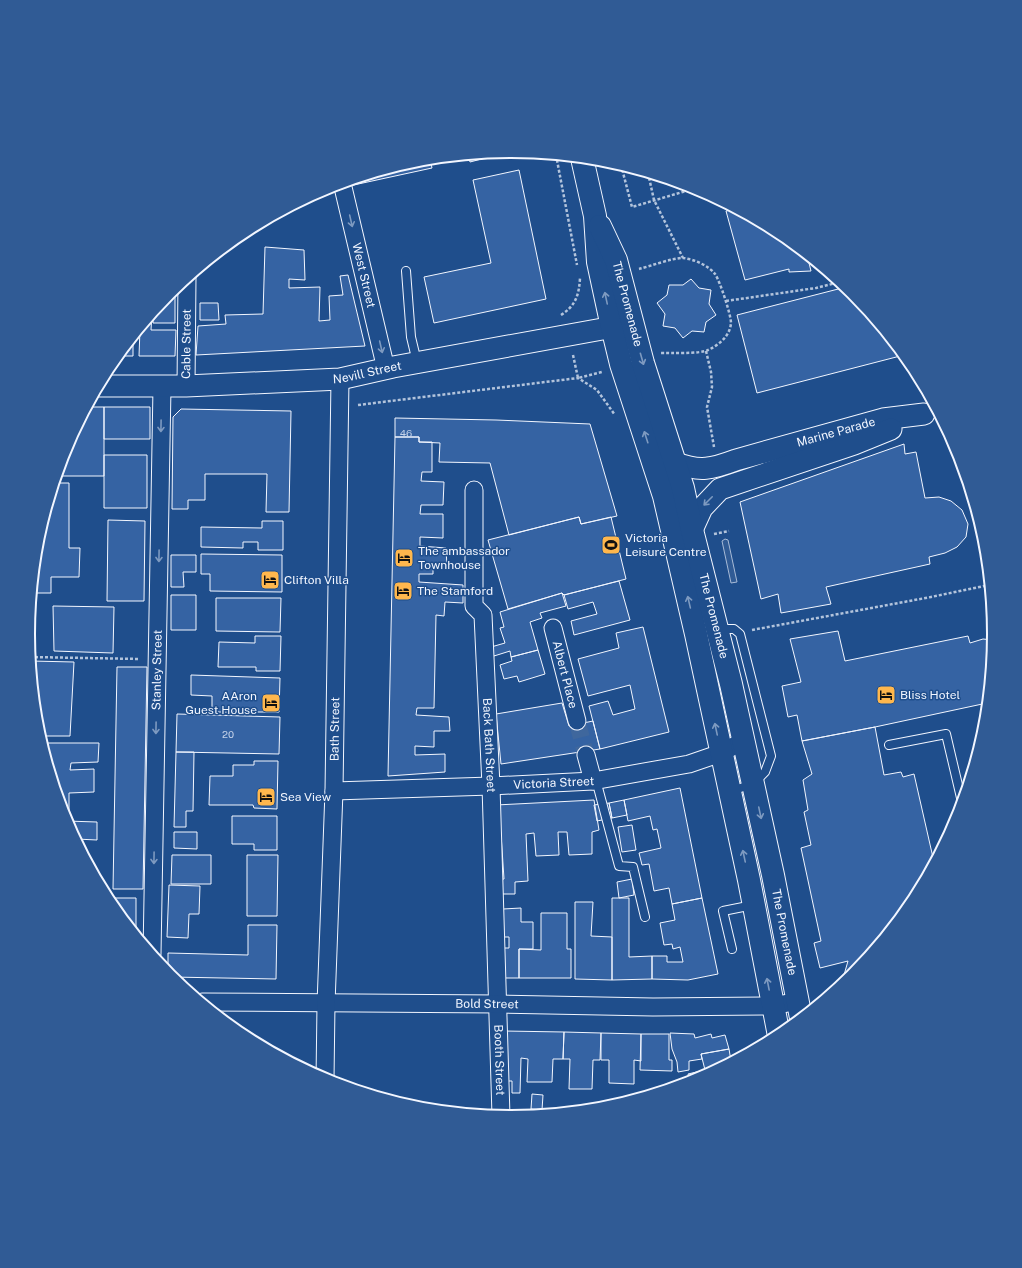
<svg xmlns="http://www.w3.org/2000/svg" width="1022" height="1268" font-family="'Public Sans',sans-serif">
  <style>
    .green { fill: #305b95; stroke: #a8bbd7 }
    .building { fill: #3563a3; stroke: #f2f6ff }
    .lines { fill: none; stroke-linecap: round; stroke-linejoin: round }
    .minor-tunnel { stroke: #3f679d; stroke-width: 17; stroke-dasharray: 17 8; stroke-linecap: butt }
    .service-casing { stroke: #f2f6ff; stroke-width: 10 }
    .minor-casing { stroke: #f2f6ff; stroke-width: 19 }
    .tertiary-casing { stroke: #f2f6ff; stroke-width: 23 }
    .secondary-casing { stroke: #f2f6ff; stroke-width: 24 }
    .path { stroke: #b3c4dc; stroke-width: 2.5; stroke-dasharray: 3 2; stroke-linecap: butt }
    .service { stroke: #1f4e8c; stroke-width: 8 }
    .minor { stroke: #1f4e8c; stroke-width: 17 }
    .tertiary { stroke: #1f4e8c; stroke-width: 21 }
    .secondary { stroke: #1f4e8c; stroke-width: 22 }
    .oneway { stroke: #7e9ac0 }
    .labels { text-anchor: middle; stroke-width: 3; stroke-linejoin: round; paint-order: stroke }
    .number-label { font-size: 10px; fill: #c3d1e8 }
    .street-label { font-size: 12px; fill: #f2f6ff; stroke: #1f4e8c }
    .poi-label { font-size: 12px; fill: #f2f6ff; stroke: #1f4e8c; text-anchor: start }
    .rim { fill: none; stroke: #f2f6ff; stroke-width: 2 }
  </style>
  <rect width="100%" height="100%" fill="#1f4e8c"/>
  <!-- green -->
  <path class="green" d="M725 539 728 540 737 582 731 583 722 541Z"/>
  <!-- building -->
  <path class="building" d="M508 151V152L470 162 468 155Z
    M430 159 432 168 349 186 348 181 417 160Z
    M519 170 546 299 434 323 424 277 491 263 473 180Z
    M735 209 780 233 807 255 811 271 789 272V269L745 280 726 211Z
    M265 247 304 250 305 280 289 279V288L320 287 319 321 330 320 329 296 343 295 340 276 348 275 365 346 196 355 198 326 226 324 225 315 263 314Z
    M691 279 699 288 711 290 709 304 716 315 706 322 704 332 692 331 683 338 675 328 663 326 665 314 657 303 667 295 669 285H683Z
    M846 287 853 293 904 355 757 393 737 315Z
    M175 288V323H153V313L170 292Z
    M200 303H218L219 320H200Z
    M152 314 151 330H176L175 356H139L140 329Z
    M133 337V356H117Z
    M87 407H104V476H57L65 449 69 441H74V432Z
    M104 407H150V439H104Z
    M181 409 291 411 289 512H266L267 474H205V500H188V509H172L173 417Z
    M395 418 496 420 590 424 617 516 581 524 579 517 509 535 490 463 439 462 440 443 419 442V437H395Z
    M395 437H419V442H432V472H422L421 481 444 482 443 505H421L420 514H443V538L420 537V546L446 548 447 567 433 568V574H419V582L463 585V603L445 602 444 616 436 615 434 708H417L416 715 449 717 450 731H434V747L415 746V755L445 754V772L388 776Z
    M904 444 905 454 916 452 925 498 939 497 951 501 962 510 968 524 966 537 957 547 945 553 929 557 930 564 826 587 831 604 781 613 778 594 761 599 740 502Z
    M104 455H147V508H104Z
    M54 483H69V548H80L79 577H51V593H32L37 540Z
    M579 517 581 524 611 517 626 579 564 595 562 593 508 609 488 540Z
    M108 520 145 521 144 601H107Z
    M262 521H283V550H258V542H243V548L201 547V527L262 528Z
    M201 554 282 555V592L210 591V574H201Z
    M171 555H196V572H183L184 587H171Z
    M619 581 630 620 574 635 571 621 597 614 593 602 568 609 564 595Z
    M562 593 566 606 540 613 542 618 530 622 538 650 511 657 510 651 494 656 491 647 505 643 500 628 504 627 500 612Z
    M171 595H196V630H171Z
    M216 598H281L280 632 216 631Z
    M31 602V651H30L28 634Z
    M53 606 114 607 113 653 54 651Z
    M643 627 669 732 600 749 589 706 608 701 613 715 635 709 630 685 588 696 578 659 619 648 616 633Z
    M838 631 845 661 968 636 970 643 983 639 993 640 987 703 875 727 802 741 797 715 788 717 782 686 801 682 790 639Z
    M255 636H281L280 671H256V667H218L219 642 255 643Z
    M538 650 545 674 519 682 517 676 504 679 500 665 512 661 511 657Z
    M31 661 74 662 70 736H40L37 728Z
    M117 667H147L143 889H113Z
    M191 675 280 678 279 712H212V696L191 695Z
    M562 703 569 726 593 721 600 749 501 764 496 714Z
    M177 714 280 717 279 754 176 752Z
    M875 727 884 775 901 772 903 777 914 774 934 862 912 903 852 976 845 981 844 975 848 961 820 968 814 943 821 941 801 848 811 845 804 812 808 810 803 780 812 774 802 741Z
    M42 743H99L98 762 71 763 70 770 94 769V792L69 793V814H63Z
    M176 752H194L193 811H186V827H174Z
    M254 761H278L277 809 254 808 253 805H209L210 776H233V765H254Z
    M680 788 702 898 672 904 669 888 654 891 649 864 642 865 639 853 661 848 657 829 653 830 650 816 628 821 624 800Z
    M594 800 599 830 592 832V854L569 855 567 832H558L559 855 536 856 534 833 526 834 528 881 515 882V894H499L498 880 504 879 501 834 496 805Z
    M624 800 627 815 612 818 609 803Z
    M609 803 612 818 597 821 594 805Z
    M232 816H277V850H254V844H232Z
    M66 821 97 822V840L76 839Z
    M632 825 636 850 622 852 618 827Z
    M174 832H197V849L174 848Z
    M172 855H211V884H171Z
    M247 855H278L277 916H247Z
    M632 879 634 895 619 898 617 882Z
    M169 885 200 886 199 914H189L188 938 167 937Z
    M107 898H136V935L109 902Z
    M612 898H629V957L652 956V979L612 980Z
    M702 898 718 974 688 980 652 979V956H667V962H683L680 947 673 949 672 944 664 945 660 923 675 920 672 904Z
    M575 902H593L591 936 612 937V980L575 979Z
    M521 908V922H533V949H519V978H502V948H509V937H503V909Z
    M541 913H567V949H571V978H519V949L541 950Z
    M248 925H277L276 979 171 977 168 973V953L248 955Z
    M504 1031 564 1032 563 1059H553L552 1082H527L528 1059 521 1058 520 1093H512V1081H504Z
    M564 1032 601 1033 600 1060H593L592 1089H569L570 1059H563Z
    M601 1033 641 1034V1061L634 1060V1084L609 1083V1060H601Z
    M670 1033 694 1034 695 1038 711 1034 712 1038 725 1035 729 1049 701 1054 702 1059 689 1061V1070L678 1072 677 1062 672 1049Z
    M641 1034H669V1060H672V1071L640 1070Z
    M729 1049 731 1061 690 1082 688 1074 705 1070 701 1054Z
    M532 1094 543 1095 542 1110 531 1109Z"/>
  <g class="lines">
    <!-- minor-tunnel -->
    <path class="minor-tunnel" d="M577 721 586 755"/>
    <defs>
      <path id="service" d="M406 271 411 337 417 362
        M718 629H734L740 634 771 756 765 772 753 784 731 791
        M889 745 946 734 962 802
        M596 780 619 866 633 867 645 917
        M732 949 723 911 753 905"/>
      <g id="minor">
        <path id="s1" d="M342 183 386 369"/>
        <path id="s2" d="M186 386 187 278"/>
        <path id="s3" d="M474 490V606L483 615 491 786 501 1116"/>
        <path id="s4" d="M553 628 577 721"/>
        <path d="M586 755 593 781"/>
        <path id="s5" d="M334 791 491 786 593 781 689 764 721 753 743 741"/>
        <path id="s6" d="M152 954 162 387"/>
        <path id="s7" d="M202 1002 498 1004 653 1007 773 1006 798 1001"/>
        <path id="s8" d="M325 1080 326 1004 334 791 340 379"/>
      </g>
      <g id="tertiary">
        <path id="s9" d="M98 386H186L340 379 393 367 630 324"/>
        <path id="s10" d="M670 476 676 463C700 472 712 469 736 460L883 419 924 414"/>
        <path d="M692 530 702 508 720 489 854 444 891 429"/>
      </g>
      <g id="secondary">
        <path d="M582 158 595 216 598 262 612 327 621 364 664 496 696 634 749 880 779 1036"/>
        <path id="s11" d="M600 226 616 260 643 363 683 488 692 530 731 684 773 875 801 1018"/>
      </g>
    </defs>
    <!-- service casing -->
    <use href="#service" class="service-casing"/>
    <!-- minor casing -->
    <use href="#minor" class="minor-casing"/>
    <!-- tertiary casing -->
    <use href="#tertiary" class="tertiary-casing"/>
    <!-- secondary casing -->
    <use href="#secondary" class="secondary-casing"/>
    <!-- path -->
    <path class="path" d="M556 155 577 265
      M621 165 632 207 696 188
      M648 173 654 200 683 258
      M639 269C651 266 672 258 683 258 694 259 709 266 715 274 720 281 731 315 731 323 730 336 719 345 708 350 701 354 670 353 660 353
      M726 301 816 288 840 282
      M561 315C575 306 579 296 580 278
      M706 351 711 372 712 387 707 407 714 447
      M573 355 578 378 602 372
      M358 405 578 378 597 390 615 415
      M714 534 729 531
      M752 630 931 597 989 585
      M30 657 140 659
      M972 770 973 761 977 754"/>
    <!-- service -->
    <use href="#service" class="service"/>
    <!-- minor -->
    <use href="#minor" class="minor"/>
    <!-- tertiary -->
    <use href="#tertiary" class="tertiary"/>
    <!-- secondary -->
    <use href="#secondary" class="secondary"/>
  </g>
  <!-- one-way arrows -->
  <defs><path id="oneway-shaft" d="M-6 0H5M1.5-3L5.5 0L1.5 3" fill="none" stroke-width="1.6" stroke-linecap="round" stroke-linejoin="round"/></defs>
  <g class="oneway">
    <use href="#oneway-shaft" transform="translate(351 221) rotate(77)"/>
    <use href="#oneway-shaft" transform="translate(606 298) rotate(-102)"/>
    <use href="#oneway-shaft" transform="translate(381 347) rotate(77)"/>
    <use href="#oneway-shaft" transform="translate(642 359) rotate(74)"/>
    <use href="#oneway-shaft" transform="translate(161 426) rotate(91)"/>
    <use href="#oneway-shaft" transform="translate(646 437) rotate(-108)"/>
    <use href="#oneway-shaft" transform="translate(708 501) rotate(135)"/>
    <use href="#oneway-shaft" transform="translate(159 556) rotate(91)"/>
    <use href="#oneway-shaft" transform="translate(689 602) rotate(-103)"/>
    <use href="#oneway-shaft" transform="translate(156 728) rotate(91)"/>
    <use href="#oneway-shaft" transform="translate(716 729) rotate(-102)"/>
    <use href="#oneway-shaft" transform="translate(760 813) rotate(78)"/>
    <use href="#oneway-shaft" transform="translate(744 856) rotate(-102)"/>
    <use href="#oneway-shaft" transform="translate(154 858) rotate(91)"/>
    <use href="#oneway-shaft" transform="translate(768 984) rotate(-101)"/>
  </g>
  <!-- icons -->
  <defs>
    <symbol id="stadium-square" viewBox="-11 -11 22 22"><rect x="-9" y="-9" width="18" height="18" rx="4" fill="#ffb74d" stroke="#1f4e8c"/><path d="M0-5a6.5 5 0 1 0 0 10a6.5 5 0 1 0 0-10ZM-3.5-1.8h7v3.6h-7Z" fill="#111"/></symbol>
    <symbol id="hotel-square" viewBox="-11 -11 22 22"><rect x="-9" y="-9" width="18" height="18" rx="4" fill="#ffb74d" stroke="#1f4e8c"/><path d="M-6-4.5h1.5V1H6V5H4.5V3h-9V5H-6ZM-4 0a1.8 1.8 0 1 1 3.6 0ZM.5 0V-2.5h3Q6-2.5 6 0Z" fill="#111"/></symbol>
  </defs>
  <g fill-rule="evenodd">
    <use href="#stadium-square" x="600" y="534" width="22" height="22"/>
    <use href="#hotel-square" x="393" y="547" width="22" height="22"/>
    <use href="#hotel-square" x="259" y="569" width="22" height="22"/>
    <use href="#hotel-square" x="392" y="580" width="22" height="22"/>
    <use href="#hotel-square" x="875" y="684" width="22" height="22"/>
    <use href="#hotel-square" x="260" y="692" width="22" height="22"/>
    <use href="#hotel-square" x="255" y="786" width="22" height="22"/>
  </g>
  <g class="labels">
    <!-- number labels -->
    <g class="number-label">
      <text x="406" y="437">46</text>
      <text x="228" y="738">20</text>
    </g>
    <!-- street labels -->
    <g class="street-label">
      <text dy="4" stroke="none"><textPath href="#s1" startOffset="95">West Street</textPath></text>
      <text dy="4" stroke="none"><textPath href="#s11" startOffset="83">The Promenade</textPath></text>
      <text dy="4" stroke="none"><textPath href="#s2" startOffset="42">Cable Street</textPath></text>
      <text dy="4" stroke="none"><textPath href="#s9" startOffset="270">Nevill Street</textPath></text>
      <text dy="4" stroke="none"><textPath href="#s10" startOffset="180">Marine Parade</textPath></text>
      <text dy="4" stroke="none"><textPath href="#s11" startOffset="407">The Promenade</textPath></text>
      <text dy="4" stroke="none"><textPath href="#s6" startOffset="284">Stanley Street</textPath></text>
      <text dy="4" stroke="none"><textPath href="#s4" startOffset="48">Albert Place</textPath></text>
      <text dy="4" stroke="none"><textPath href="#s8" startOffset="351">Bath Street</textPath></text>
      <text dy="4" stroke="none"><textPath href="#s3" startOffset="259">Back Bath Street</textPath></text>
      <text dy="4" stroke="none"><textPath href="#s5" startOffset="220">Victoria Street</textPath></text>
      <text dy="4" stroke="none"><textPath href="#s11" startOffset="731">The Promenade</textPath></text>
      <text dy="4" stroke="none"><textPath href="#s7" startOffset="285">Bold Street</textPath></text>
      <text dy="4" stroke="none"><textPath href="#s3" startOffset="574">Booth Street</textPath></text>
    </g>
    <!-- poi labels -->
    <g class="poi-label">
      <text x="625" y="542">Victoria<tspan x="625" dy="14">Leisure Centre</tspan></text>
      <text x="418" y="555">The ambassador<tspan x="418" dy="14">Townhouse</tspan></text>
      <text x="284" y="584">Clifton Villa</text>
      <text x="417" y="595">The Stamford</text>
      <text x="900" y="699">Bliss Hotel</text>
      <text x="257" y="700" text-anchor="end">AAron<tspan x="257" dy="14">Guest House</tspan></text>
      <text x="280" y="801">Sea View</text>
    </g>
  </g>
  <!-- crop -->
  <path d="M0 0H1022V1268H0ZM35 634a476 476 0 1 1 952 0a476 476 0 1 1-952 0Z" fill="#305b95" fill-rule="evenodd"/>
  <path class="rim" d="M35 634a476 476 0 1 1 952 0a476 476 0 1 1-952 0Z"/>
</svg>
